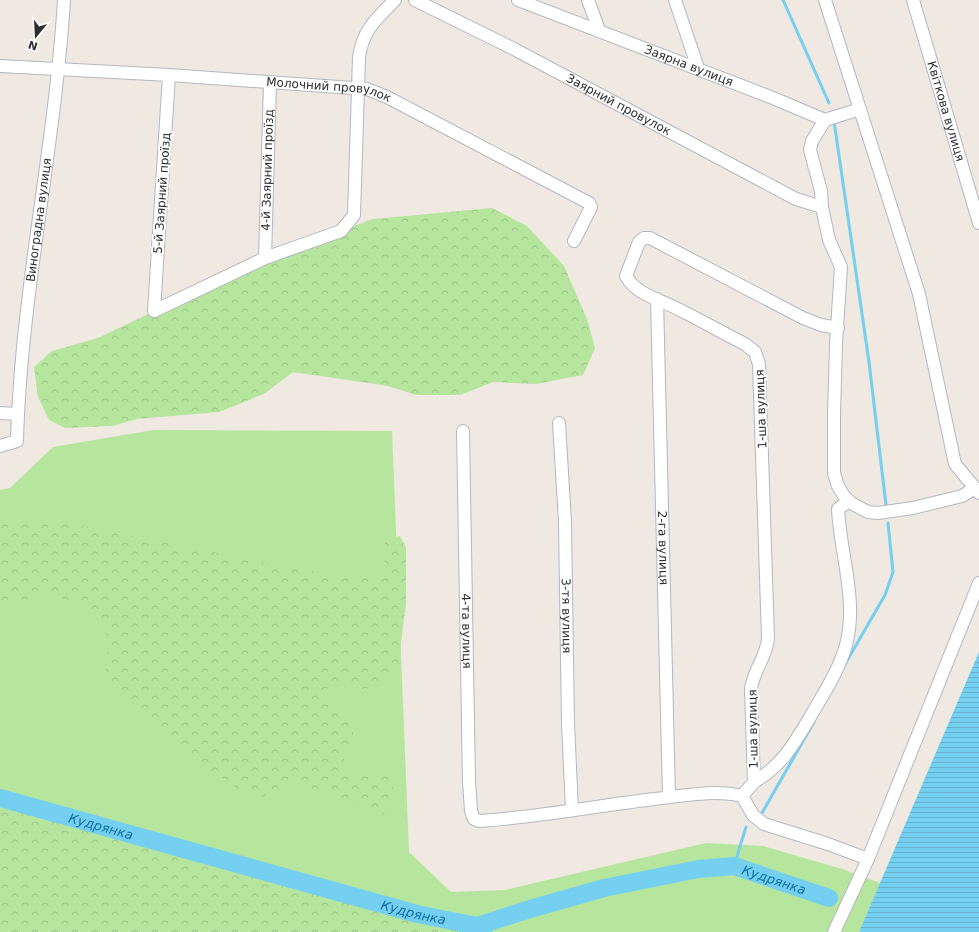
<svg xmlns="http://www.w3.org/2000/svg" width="979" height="932" font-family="'DejaVu Sans',sans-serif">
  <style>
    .grass { fill: #b6e59e }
    .forest { fill: url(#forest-crowns) }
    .water { fill: url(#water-rules) }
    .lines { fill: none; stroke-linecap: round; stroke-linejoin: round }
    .stream { stroke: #75cff0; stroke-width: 3 }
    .river { stroke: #75cff0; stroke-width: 18 }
    .minor-casing { stroke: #b4b7c1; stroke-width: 14 }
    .minor { stroke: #fff; stroke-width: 12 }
    .labels { text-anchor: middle; stroke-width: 4; stroke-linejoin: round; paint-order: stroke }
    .street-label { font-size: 12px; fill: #2e2e2e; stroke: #fff }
    .water-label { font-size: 13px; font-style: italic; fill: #0d6fa3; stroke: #fff }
  </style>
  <defs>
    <pattern id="forest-crowns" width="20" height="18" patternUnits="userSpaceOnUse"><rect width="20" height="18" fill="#b6e59e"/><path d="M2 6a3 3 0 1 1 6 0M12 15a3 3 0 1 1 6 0" fill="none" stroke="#9dc588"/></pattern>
    <pattern id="water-rules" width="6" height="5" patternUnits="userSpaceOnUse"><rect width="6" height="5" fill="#75cff0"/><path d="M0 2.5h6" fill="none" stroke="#66b2ce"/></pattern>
  </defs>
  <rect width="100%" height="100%" fill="#efe9e1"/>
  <!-- grass -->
  <path class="grass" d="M153 430 392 431 409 852 451 892 505 890 706 843 763 846 842 869 880 883 859 932H0V490L10 488 53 447Z"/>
  <!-- forest -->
  <path class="forest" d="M492 208 527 226 564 266 587 319 595 348 583 375 536 384 493 382 460 395H416L388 386 293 372 264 394 219 412 137 419 112 426 65 428 49 420 38 397 34 367 52 351 98 338 255 263 373 219Z
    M0 523 75 524 296 569 357 578 384 572 385 541 400 536 406 548V604L398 665 385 686 363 689 336 685 322 691V698C331 706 338 705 344 710 367 734 342 745 343 769 345 770 349 773 351 774 355 775 362 773 367 772 400 772 396 791 384 814L315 789 286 784 259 799 242 792 181 749 135 704 106 683V660L109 643 102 620 83 603 47 595 0 604Z
    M0 802 321 890 398 908 406 913 482 932H0Z"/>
  <!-- water -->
  <path class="water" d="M979 652V932H859Z"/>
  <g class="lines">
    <!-- stream -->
    <path class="stream" d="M783 0 829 103
      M834 121 869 362 886 505
      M844 666 885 595 893 572 888 523
      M762 813 814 722
      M734 866 746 827
      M477 926 491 932"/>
    <!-- river -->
    <path class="river" id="s1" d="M0 798 417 914 477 926 530 909 604 888 698 869 734 866 829 898"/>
    <defs>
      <g id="minor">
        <path id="s2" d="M415 0 514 49 796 199 822 207"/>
        <path id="s3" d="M518 0 773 98 825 120 860 109"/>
        <path d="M588 0 599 30"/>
        <path d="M675 0 698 68"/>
        <path d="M825 0 919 294 955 464 979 493"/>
        <path id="s4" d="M913 0 979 223"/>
        <path id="s5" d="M0 66 169 75 367 89 387 97 589 203 591 207 574 241"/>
        <path d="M169 75 154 311 265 258 341 231 354 215 359 57C363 30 376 19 395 0"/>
        <path d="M825 120 812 141 810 150 821 191 822 207 829 240 841 267 836 344 834 414V473L838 486 844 496 851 503 868 512 878 513 913 508 962 496 975 488"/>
        <path id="s6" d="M265 258 270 83"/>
        <path id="s7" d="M657 299 669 797"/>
        <path d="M0 413 17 414"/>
        <path id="s8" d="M559 423 565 522 568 724 572 810"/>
        <path id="s9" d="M463 431 469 781 471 811 474 819 479 821C538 817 596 806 654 799 683 796 713 789 742 796L753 815 764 824 828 844 868 859"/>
        <path id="s10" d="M0 446 17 441C21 293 55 148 64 0"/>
        <path d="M754 782C782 765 792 747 809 719 822 696 839 671 846 645 858 601 840 553 838 509L849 501"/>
        <path d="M742 796 754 782 751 689C753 670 767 657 768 638L759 364 755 352 745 344C723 333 702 321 680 310 662 300 636 295 626 276L639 242 644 238H650L803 318 821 325 838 328"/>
        <path d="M834 932 868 859 979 583"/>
      </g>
    </defs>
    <!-- minor casing -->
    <use href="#minor" class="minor-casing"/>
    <!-- minor -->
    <use href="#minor" class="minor"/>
  </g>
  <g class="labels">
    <!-- street labels -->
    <g class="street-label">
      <text dy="4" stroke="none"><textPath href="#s3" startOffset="183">Заярна вулиця</textPath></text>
      <text dy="4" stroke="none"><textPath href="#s5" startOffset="330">Молочний провулок</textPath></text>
      <text dy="4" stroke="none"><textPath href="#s2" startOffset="229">Заярний провулок</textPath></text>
      <text dy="4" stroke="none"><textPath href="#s4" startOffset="116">Квіткова вулиця</textPath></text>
      <text dy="4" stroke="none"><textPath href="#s6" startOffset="88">4-й Заярний проїзд</textPath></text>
      <text transform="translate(162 193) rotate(-86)" y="4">5-й Заярний проїзд</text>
      <text dy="4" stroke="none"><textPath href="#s10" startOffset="240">Виноградна вулиця</textPath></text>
      <text transform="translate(761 409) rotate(-92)" y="4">1-ша вулиця</text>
      <text dy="4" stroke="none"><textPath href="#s7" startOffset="249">2-га вулиця</textPath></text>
      <text dy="4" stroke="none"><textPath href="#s8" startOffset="193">3-тя вулиця</textPath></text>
      <text dy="4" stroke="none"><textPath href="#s9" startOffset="200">4-та вулиця</textPath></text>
      <text transform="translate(753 729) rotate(-91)" y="4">1-ша вулиця</text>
    </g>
    <!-- water labels -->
    <g class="water-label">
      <text dy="5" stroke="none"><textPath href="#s1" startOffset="105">Кудрянка</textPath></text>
      <text dy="5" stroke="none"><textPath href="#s1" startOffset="801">Кудрянка</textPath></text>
      <text dy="5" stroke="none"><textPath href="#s1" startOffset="429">Кудрянка</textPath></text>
    </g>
  </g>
  <!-- north arrow -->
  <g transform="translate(36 36) rotate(198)" stroke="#ffffff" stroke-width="3" paint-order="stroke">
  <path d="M0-3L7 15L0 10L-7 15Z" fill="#2e2e2e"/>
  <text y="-6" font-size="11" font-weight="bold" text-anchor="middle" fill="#2e2e2e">N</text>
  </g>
</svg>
